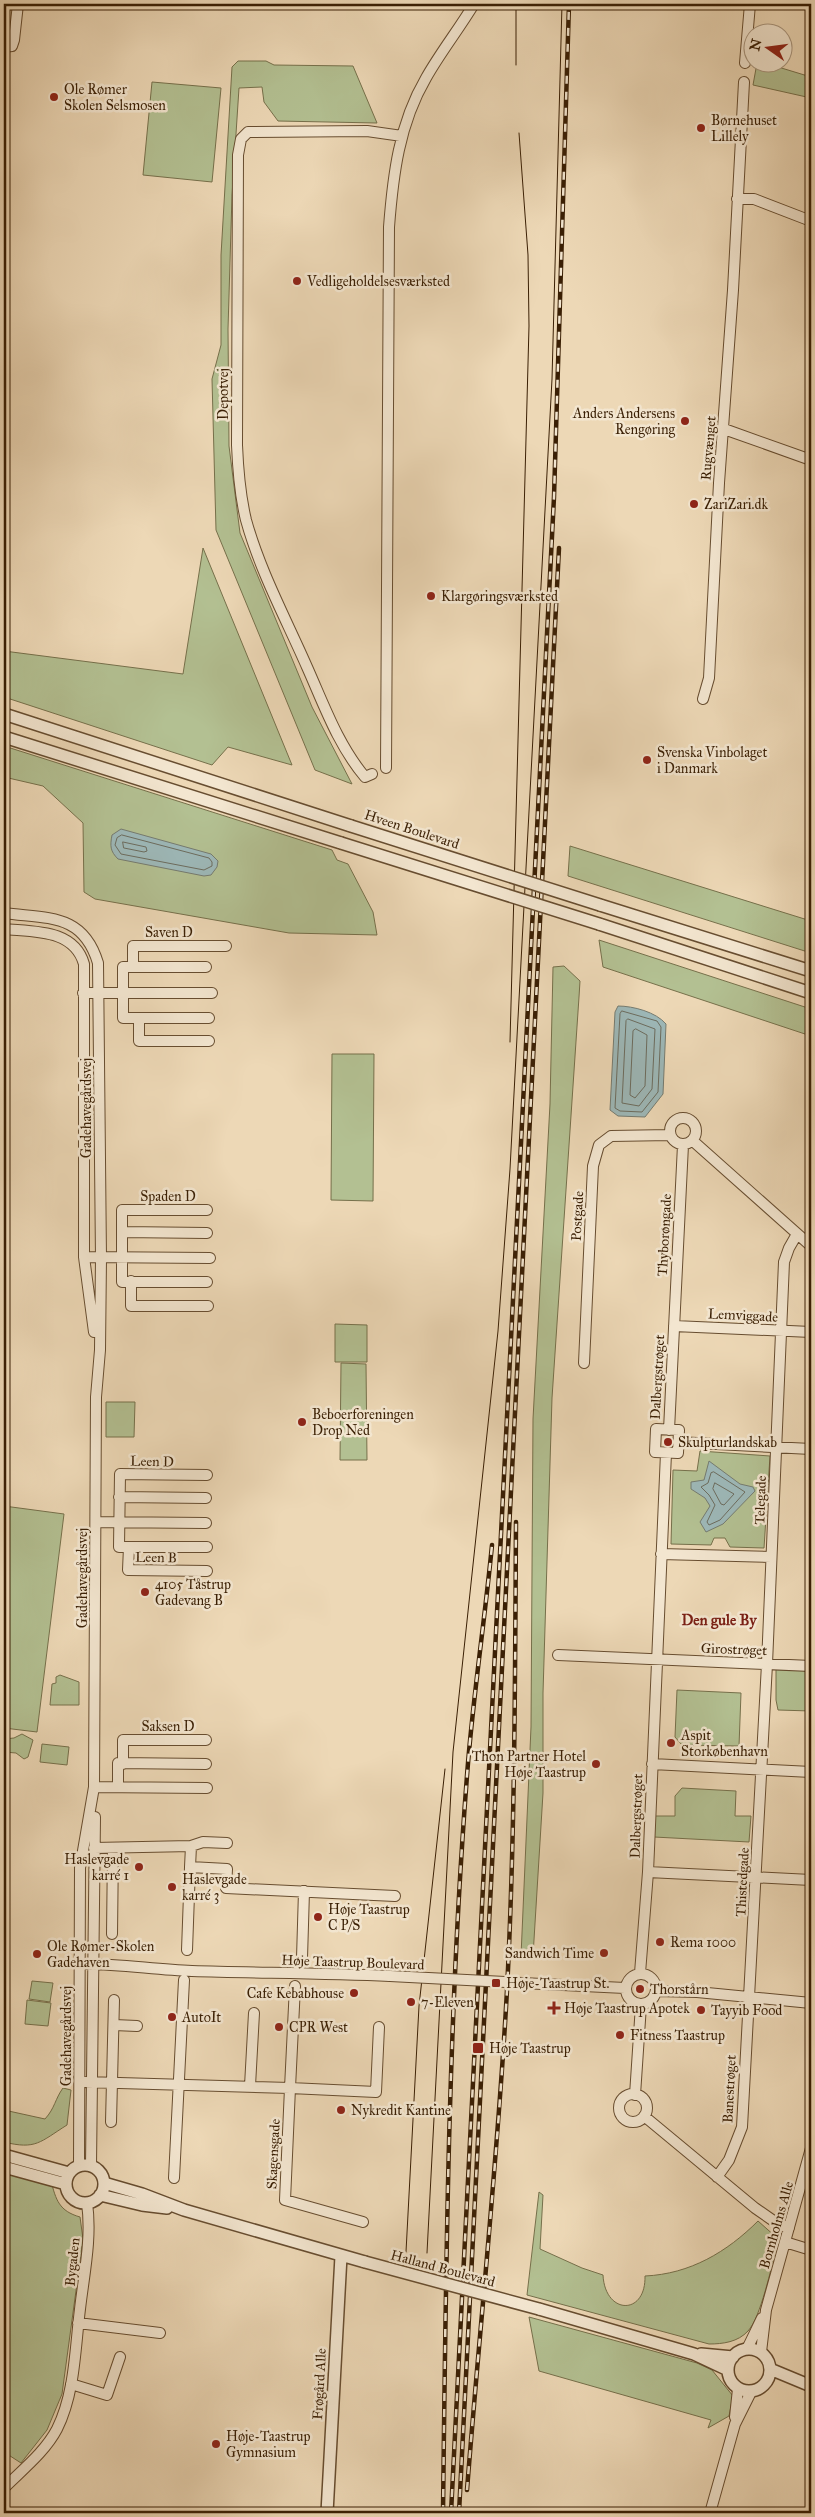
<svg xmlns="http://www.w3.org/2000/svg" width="815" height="2517" font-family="'IM FELL Great Primer',serif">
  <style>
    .green { fill: #b3c092; stroke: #76704b }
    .water { fill: #9db8b8; stroke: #757b70 }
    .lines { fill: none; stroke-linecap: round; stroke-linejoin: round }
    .shore { stroke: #6c6c5e; stroke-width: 1 }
    .minor-casing { stroke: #674d30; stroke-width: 12 }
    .tertiary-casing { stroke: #674d30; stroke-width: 14 }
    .minor { stroke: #f3e6d0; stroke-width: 10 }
    .tertiary { stroke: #f3e6d0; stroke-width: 11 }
    .tram { stroke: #3a1f04; stroke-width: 1 }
    .rail-casing { stroke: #3a1f04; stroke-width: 4.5 }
    .rail { stroke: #f3e6d0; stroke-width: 2.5; stroke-dasharray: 8; stroke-linecap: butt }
    .minor-bridge-casing { stroke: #674d30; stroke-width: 12; stroke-linecap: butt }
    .tertiary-bridge-casing { stroke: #674d30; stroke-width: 14; stroke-linecap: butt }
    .minor-bridge { stroke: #f3e6d0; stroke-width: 10 }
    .tertiary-bridge { stroke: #f3e6d0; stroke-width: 11 }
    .poi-dot { fill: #8f2418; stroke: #f3e6d0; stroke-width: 2 }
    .labels { text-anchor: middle; stroke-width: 5; stroke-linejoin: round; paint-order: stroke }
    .poi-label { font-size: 14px; fill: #3a1f04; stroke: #f3e6d0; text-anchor: start }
    .street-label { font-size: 14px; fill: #3a1f04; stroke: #f3e6d0 }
    .neighbourhood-label { font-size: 15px; font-weight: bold; fill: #7a1f14; stroke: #f3e6d0 }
  </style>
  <rect width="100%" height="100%" fill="#edd8b6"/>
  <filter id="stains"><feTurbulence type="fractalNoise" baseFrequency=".004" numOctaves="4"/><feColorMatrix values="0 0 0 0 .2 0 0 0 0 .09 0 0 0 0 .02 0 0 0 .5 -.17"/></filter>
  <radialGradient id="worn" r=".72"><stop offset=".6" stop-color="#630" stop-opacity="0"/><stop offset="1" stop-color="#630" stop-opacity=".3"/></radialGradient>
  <!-- green -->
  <path class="green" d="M238 61H266L274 65 353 66 377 123 278 121 264 102 262 87 239 88 232 195 228 329 229 446 240 533 312 707 352 784 315 770 216 530 212 379 221 345V255L232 67Z
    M757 63H765L811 77V98L753 85Z
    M152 82 221 88 212 182 143 175Z
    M203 548 292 765 228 747 212 765 4 697V651L183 674Z
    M4 746 332 850 337 860 348 864 373 912 377 935 289 933 95 899 84 892 83 823 43 786 4 777Z
    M570 846 811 921V953L568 876Z
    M599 940 811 1009V1036L603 967Z
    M564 966 580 981 579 997 552 1398 543 1693V1793L533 1956H521L531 1727 533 1419 550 1104 553 967Z
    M332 1054H374L373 1201 331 1200Z
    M335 1324 367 1325V1362H335Z
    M341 1363 366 1364 367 1460H340Z
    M106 1402H135L134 1437H106Z
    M700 1451 770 1456 764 1548 730 1547 725 1538H714L711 1545 671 1544 673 1470 697 1471Z
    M4 1506 64 1514 37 1732 4 1728Z
    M776 1669 811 1671V1711L778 1710 776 1700Z
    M60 1675 79 1682V1705H50L52 1684 56 1683V1677Z
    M677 1690 741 1693 739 1746 682 1745 675 1737Z
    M22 1734 33 1740 28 1757 24 1759 16 1753 4 1752V1739L14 1738Z
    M42 1744 69 1747 67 1765 40 1762Z
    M682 1788 736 1791 735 1816H751L749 1842 654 1837 655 1816H675V1796Z
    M32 1981 53 1983 50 2002 29 1999Z
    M27 2000 51 2003 48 2026 25 2024Z
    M63 2088 71 2090 67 2125C40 2142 36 2150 4 2142V2110L45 2119C55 2108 55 2099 63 2088Z
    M4 2168 51 2181C56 2200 59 2211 80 2217L83 2239 62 2394 47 2430 21 2463 4 2452Z
    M539 2192 543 2195 540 2249 582 2268 603 2275C605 2315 646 2316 645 2276 690 2274 727 2252 758 2221L776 2237 777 2247C771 2267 761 2317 748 2331 738 2342 723 2344 709 2344L527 2295Z
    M529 2317 697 2363 712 2370 733 2396 729 2416 708 2428 711 2420 539 2371Z"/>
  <!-- water -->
  <path class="water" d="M121 829 211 854 218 861 217 867 211 875 204 876 118 859C110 851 110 846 112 835Z
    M618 1006C633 1006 656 1012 666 1024L663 1094 645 1117 618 1116 610 1110 615 1012Z
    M709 1461 740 1484 753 1487 755 1491 723 1524 706 1532 700 1522 710 1506 705 1498 691 1489V1482L704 1480Z"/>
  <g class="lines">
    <!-- shore -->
    <path class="shore" d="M122 835 209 858 212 862V866L204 870 121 854 115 845 117 838Z
      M123 842 146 847 147 851 144 852 124 848Z
      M622 1011 657 1021 661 1027 658 1092 642 1112 620 1111 615 1108 620 1014Z
      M628 1019 655 1029 652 1089 639 1106 622 1103 626 1021Z
      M636 1029 647 1035 645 1086 635 1098 630 1095 633 1031Z
      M714 1472 745 1492 720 1520 709 1525 707 1522 715 1505 709 1495 701 1487 708 1483 711 1473Z
      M715 1483 734 1494 724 1505 721 1504 713 1489Z"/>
    <defs>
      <path id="minor" d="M4 47 12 46 14 40 18 4
        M745 63 750 4
        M737 199H754L811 221
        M724 429 811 460
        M703 699 709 678 719 483 733 290 744 82
        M386 768 389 227C393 175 399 124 426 78 440 53 459 29 474 4
        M372 774 365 777C338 745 324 705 307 667 286 619 260 571 246 520 240 495 238 470 237 445L238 155 241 139 248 132 367 131 402 136
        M4 913C48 919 83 913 98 963L101 1258 100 1350 96 1397 94 1787 80 1868 79 2166
        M4 929C34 932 74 929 84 964V1257L94 1332
        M133 967V946H226
        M206 967H123V1018H209
        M83 993H212
        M139 1018V1041H209
        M670 1131a13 13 0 1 1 26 0a13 13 0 1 1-26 0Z
        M693 1141 811 1246
        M207 1210H122V1282H207
        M122 1232 207 1233
        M84 1257 210 1258
        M131 1281V1306H208
        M674 1326 811 1332
        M584 1363 593 1166 599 1145 611 1136 670 1135
        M656 1429 679 1430 678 1453 655 1452Z
        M669 1430 683 1145
        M678 1442 811 1449
        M207 1475 120 1474 119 1547H207
        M119 1497 206 1498
        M96 1522 206 1523
        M129 1547 128 1570 207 1571
        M661 1554 771 1557
        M558 1655 811 1666
        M123 1764V1740H206
        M652 1764 811 1772
        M94 1787 207 1788
        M118 1787V1763L206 1764
        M191 1846 203 1842 227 1843
        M94 1848 191 1846 190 1867 227 1869 226 1888 395 1896
        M648 1872 811 1880
        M112 1934 113 1848
        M187 1950 190 1867
        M302 1958 304 1891
        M87 1964C122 1964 157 1970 192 1971 258 1973 324 1973 390 1976
        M640 1973 648 1872 666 1453
        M626 1989a15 15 0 1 1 30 0a15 15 0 1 1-30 0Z
        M542 1984 625 1988
        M656 1991 697 1992 811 2003
        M114 2025 137 2026
        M85 2082 290 2088 295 1986
        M250 2086 254 2013
        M619 2108a14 14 0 1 1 28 0a14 14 0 1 1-28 0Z
        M635 2095 641 2005
        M644 2116 755 2208 778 2224 789 2228
        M111 2122 114 2000
        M91 2166 95 1817
        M717 2177 729 2160 742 2127 767 1664 784 1262 789 1248 797 1234
        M174 2178 184 1980
        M363 2222 285 2200 290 2088 376 2092 379 2027
        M785 2242 811 2250
        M78 2323 160 2333
        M747 2349 762 2318
        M761 2352 766 2310 811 2148
        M71 2384 107 2395 120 2357
        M735 2417 738 2389
        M4 2488C22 2470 45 2452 57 2429 75 2393 75 2349 80 2309 84 2274 92 2238 87 2203
        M710 2513 735 2424 751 2392"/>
      <path id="tertiary" d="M4 714 351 826
        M4 737 341 843
        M600 905 811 971
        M599 924 811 993
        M4 2155 69 2173
        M66 2184a19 19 0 1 1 38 0a19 19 0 1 1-38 0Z
        M4 2167 66 2184
        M104 2183 142 2194 184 2210 365 2262
        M100 2195 142 2205 167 2208
        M539 2309 694 2354 728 2370
        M728 2370a21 21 0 1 1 42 0a21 21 0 1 1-42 0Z
        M701 2354 733 2357
        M770 2369 811 2386
        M327 2513 341 2256"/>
    </defs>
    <!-- minor casing -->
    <use href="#minor" class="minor-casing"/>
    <!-- tertiary casing -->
    <use href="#tertiary" class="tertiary-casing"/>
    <!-- minor -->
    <use href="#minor" class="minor"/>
    <!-- tertiary -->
    <use href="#tertiary" class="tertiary"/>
    <!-- tram -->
    <path class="tram" d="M516 4V65
      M510 1042 529 326 528 255 519 133
      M406 2252 419 2006 445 1769
      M427 2253 453 1752 498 1331 510 1169 552 379 562 4"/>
    <defs>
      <path id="rail" d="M467 2490C480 2323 498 2157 507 1990 515 1834 515 1678 516 1522
        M443 2513C446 2263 448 2013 468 1763 474 1690 485 1618 492 1545
        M451 2513 554 497 569 4
        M459 2513 559 548"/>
    </defs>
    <!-- rail casing -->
    <use href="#rail" class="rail-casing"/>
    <!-- rail -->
    <use href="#rail" class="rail"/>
    <defs>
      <path id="minor-bridge" d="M390 1976 542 1984"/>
      <path id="tertiary-bridge" d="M351 826 600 905
        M341 843 599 924
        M365 2262 539 2309"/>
    </defs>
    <!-- minor-bridge casing -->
    <use href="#minor-bridge" class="minor-bridge-casing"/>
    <!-- tertiary-bridge casing -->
    <use href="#tertiary-bridge" class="tertiary-bridge-casing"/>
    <!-- minor-bridge -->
    <use href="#minor-bridge" class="minor-bridge"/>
    <!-- tertiary-bridge -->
    <use href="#tertiary-bridge" class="tertiary-bridge"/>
  </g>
  <!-- markers -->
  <g class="poi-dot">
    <circle cx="54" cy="97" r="5"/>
    <circle cx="701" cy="128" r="5"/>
    <circle cx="297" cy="281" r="5"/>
    <circle cx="685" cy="421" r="5"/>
    <circle cx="694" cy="504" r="5"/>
    <circle cx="431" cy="596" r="5"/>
    <circle cx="647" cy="760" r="5"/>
    <circle cx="302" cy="1422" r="5"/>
    <circle cx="668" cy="1442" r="5"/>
    <circle cx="145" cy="1592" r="5"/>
    <circle cx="671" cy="1743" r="5"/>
    <circle cx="596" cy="1764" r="5"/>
    <circle cx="139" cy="1867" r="5"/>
    <circle cx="172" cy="1887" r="5"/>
    <circle cx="318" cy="1917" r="5"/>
    <circle cx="660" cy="1942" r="5"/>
    <circle cx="604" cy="1953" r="5"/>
    <circle cx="37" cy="1954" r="5"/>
    <rect x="491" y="1978" width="10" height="10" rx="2.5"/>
    <circle cx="640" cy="1989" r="5"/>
    <circle cx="354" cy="1993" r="5"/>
    <circle cx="411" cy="2002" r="5"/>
    <path d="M551.5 2000.5h5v5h5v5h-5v5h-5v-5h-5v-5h5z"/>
    <circle cx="701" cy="2010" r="5"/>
    <circle cx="172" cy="2017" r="5"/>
    <circle cx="279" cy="2027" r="5"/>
    <circle cx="620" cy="2035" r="5"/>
    <rect x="472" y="2042" width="12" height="12" rx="2.5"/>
    <circle cx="341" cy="2110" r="5"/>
    <circle cx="216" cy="2444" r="5"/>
  </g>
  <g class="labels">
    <!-- poi labels -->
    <g class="poi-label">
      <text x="64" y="94">Ole Rømer<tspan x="64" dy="16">Skolen Selsmosen</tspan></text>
      <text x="711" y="125">Børnehuset<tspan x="711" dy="16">Lillely</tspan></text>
      <text x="307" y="286">Vedligeholdelsesværksted</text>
      <text x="675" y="418" text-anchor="end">Anders Andersens<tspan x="675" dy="16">Rengøring</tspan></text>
      <text x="704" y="509">ZariZari.dk</text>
      <text x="441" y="601">Klargøringsværksted</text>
      <text x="657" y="757">Svenska Vinbolaget<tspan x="657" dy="16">i Danmark</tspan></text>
      <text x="312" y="1419">Beboerforeningen<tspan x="312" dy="16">Drop Ned</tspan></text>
      <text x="678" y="1447">Skulpturlandskab</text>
      <text x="155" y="1589">4105 Tåstrup<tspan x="155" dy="16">Gadevang B</tspan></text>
      <text x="681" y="1740">Aspit<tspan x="681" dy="16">Storkøbenhavn</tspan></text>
      <text x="586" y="1761" text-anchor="end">Thon Partner Hotel<tspan x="586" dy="16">Høje Taastrup</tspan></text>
      <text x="129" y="1864" text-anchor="end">Haslevgade<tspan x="129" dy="16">karré 1</tspan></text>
      <text x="182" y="1884">Haslevgade<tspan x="182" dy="16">karré 3</tspan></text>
      <text x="328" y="1914">Høje Taastrup<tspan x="328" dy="16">C P/S</tspan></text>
      <text x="670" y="1947">Rema 1000</text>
      <text x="47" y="1951">Ole Rømer-Skolen<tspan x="47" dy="16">Gadehaven</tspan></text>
      <text x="594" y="1958" text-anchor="end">Sandwich Time</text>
      <text x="506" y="1988">Høje-Taastrup St.</text>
      <text x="650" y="1994">Thorstårn</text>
      <text x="344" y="1998" text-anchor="end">Cafe Kebabhouse</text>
      <text x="421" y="2007">7-Eleven</text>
      <text x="564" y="2013">Høje Taastrup Apotek</text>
      <text x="711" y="2015">Tayyib Food</text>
      <text x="182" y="2022">AutoIt</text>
      <text x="289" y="2032">CPR West</text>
      <text x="630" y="2040">Fitness Taastrup</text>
      <text x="489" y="2053">Høje Taastrup</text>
      <text x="351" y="2115">Nykredit Kantine</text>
      <text x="226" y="2441">Høje-Taastrup<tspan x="226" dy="16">Gymnasium</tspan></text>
    </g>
    <!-- street labels -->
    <g class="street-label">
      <text transform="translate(223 394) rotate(-90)" y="5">Depotvej</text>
      <text transform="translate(708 448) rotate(-85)" y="5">Rugvænget</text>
      <text transform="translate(412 829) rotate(18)" y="5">Hveen Boulevard</text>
      <text x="169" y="937">Saven D</text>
      <text transform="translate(86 1108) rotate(-90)" y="5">Gadehavegårdsvej</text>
      <text x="168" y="1201">Spaden D</text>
      <text transform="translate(577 1216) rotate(-87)" y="5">Postgade</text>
      <text transform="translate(664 1235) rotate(-87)" y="5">Thyborøngade</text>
      <text transform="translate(743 1315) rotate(3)" y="5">Lemviggade</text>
      <text transform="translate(657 1377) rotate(-87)" y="5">Dalbergstrøget</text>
      <text transform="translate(152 1461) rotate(1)" y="5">Leen D</text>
      <text transform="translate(760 1500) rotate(-88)" y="5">Telegade</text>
      <text transform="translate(156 1557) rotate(1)" y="5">Leen B</text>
      <text transform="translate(82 1578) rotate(-90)" y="5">Gadehavegårdsvej</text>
      <text transform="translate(734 1649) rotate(2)" y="5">Girostrøget</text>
      <text x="168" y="1731">Saksen D</text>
      <text transform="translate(636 1816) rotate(-88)" y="5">Dalbergstrøget</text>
      <text transform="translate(742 1882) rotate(-87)" y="5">Thistedgade</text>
      <text transform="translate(353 1962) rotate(2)" y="5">Høje Taastrup Boulevard</text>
      <text transform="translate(66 2036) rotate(-90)" y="5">Gadehavegårdsvej</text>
      <text transform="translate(729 2089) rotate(-87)" y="5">Banestrøget</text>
      <text transform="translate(273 2154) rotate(-87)" y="5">Skagensgade</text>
      <text transform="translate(776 2225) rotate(-74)" y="5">Bornholms Alle</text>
      <text transform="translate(72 2262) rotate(-84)" y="5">Bygaden</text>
      <text transform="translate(443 2268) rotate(15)" y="5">Halland Boulevard</text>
      <text transform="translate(319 2384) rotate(-87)" y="5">Frøgård Alle</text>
    </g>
    <!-- neighbourhood labels -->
    <g class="neighbourhood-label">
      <text x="719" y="1625">Den gule By</text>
    </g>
  </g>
  <!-- margin -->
  <rect width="815" height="2517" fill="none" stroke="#edd8b6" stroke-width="20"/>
  <rect x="5" y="5" width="805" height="2507" fill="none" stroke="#3a1f04" stroke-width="2.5"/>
  <rect x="10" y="10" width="795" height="2497" fill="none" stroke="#3a1f04"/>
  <!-- north arrow -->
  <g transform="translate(768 48) rotate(284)"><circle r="24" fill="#f3e6d0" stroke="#a9967e"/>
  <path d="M0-4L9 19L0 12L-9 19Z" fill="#8f2418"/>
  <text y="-8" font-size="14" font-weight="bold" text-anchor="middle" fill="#3a1f04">N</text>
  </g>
  <rect width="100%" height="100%" filter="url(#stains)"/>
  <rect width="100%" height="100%" fill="url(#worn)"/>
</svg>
